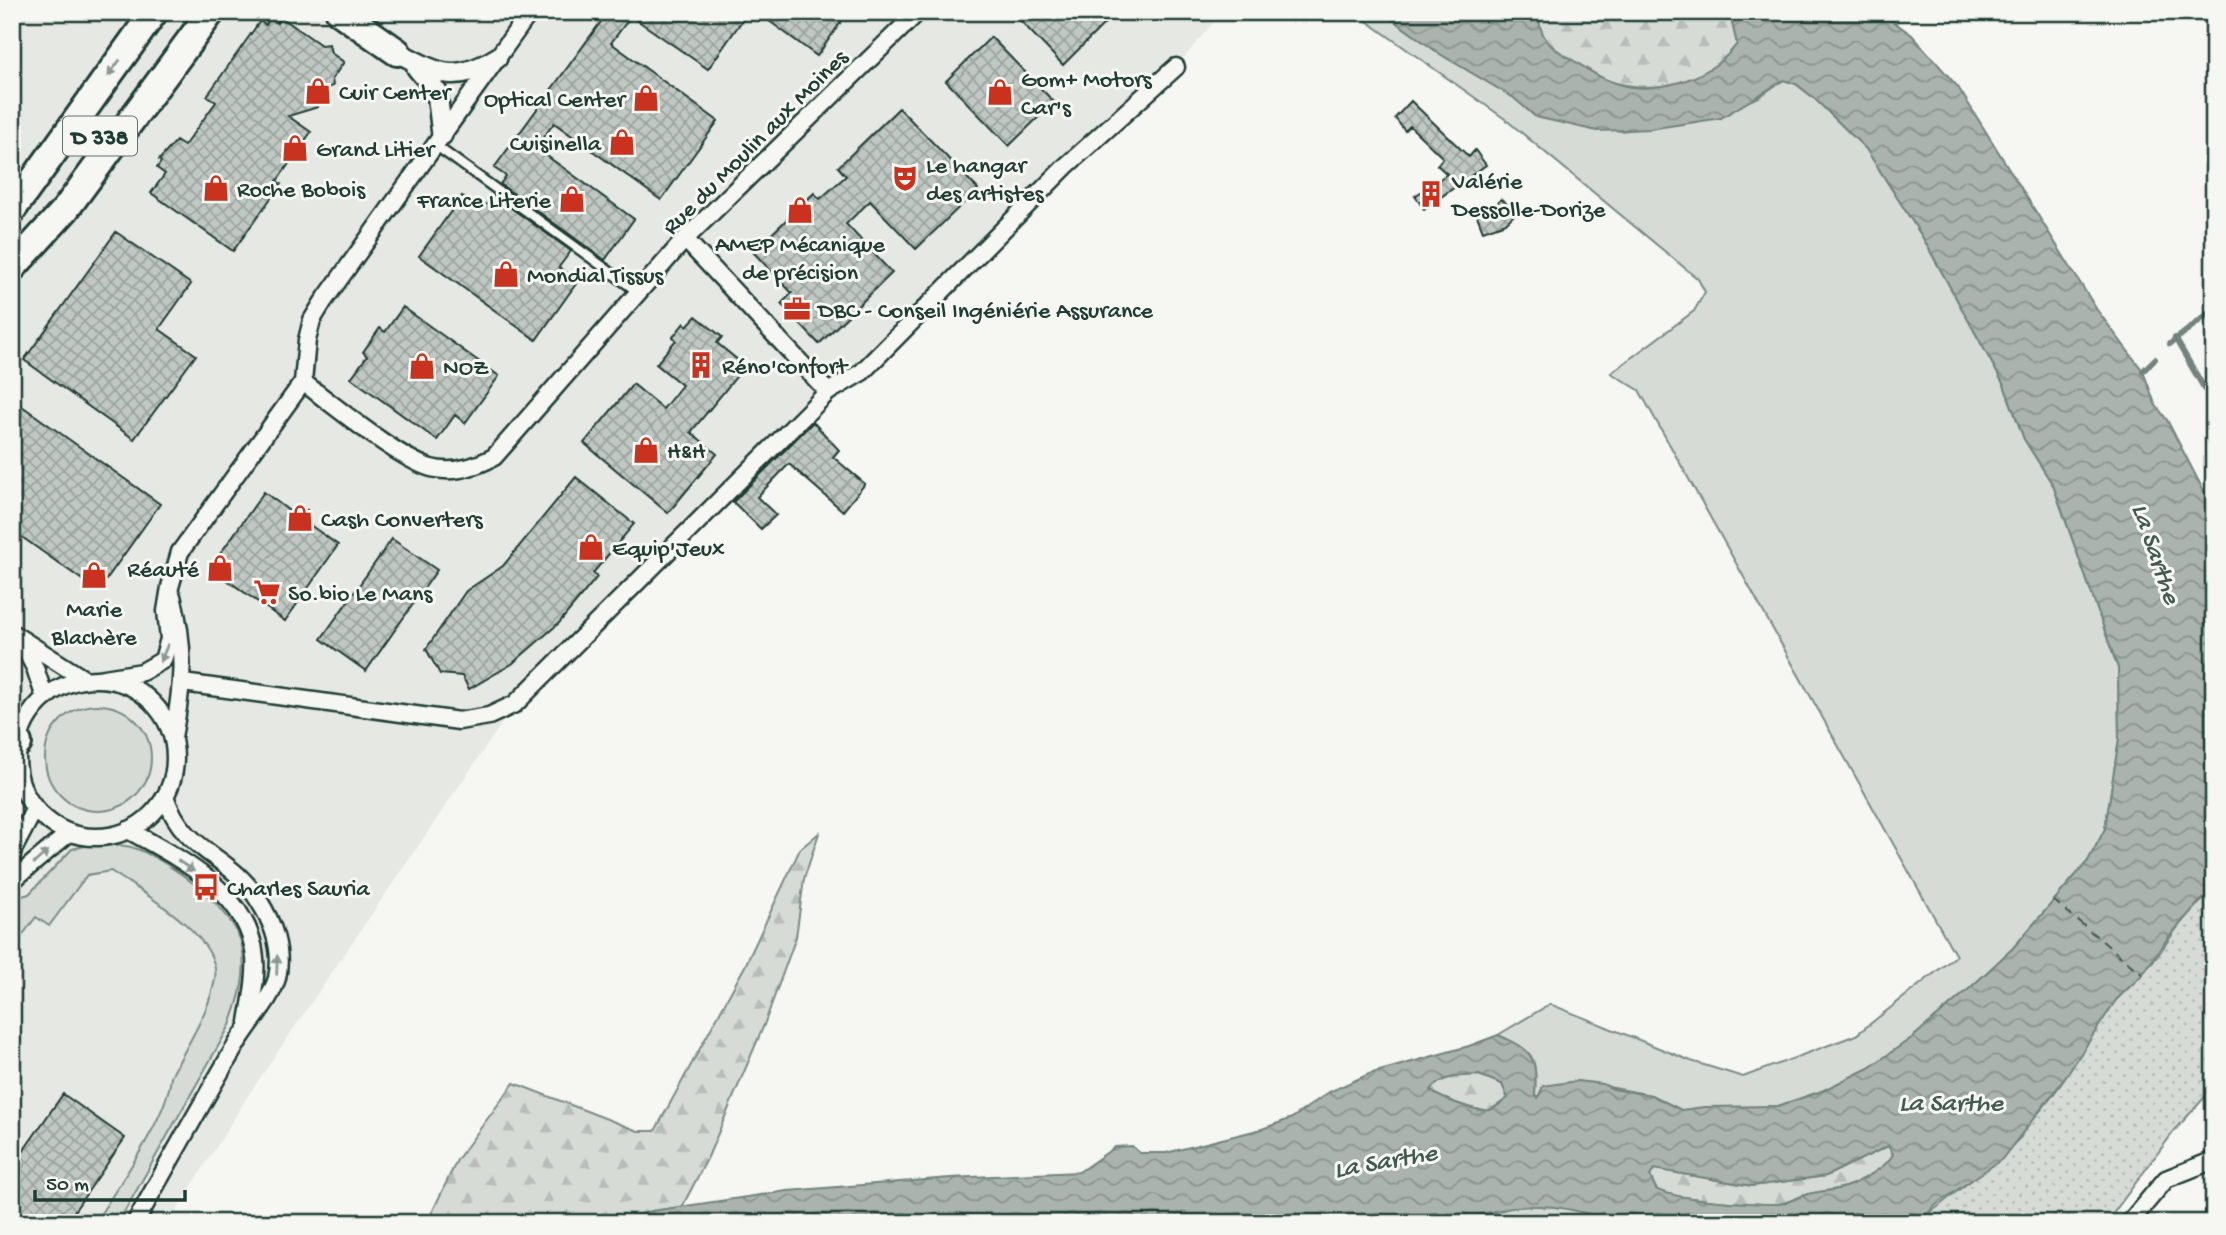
<svg xmlns="http://www.w3.org/2000/svg" width="2226" height="1235" font-family="'Gochi Hand',sans-serif">
  <style>
    .built { fill: #e6e8e4 }
    .green { fill: #d6dbd6; stroke: #7a8c85; stroke-width: 2 }
    .forest { fill: url(#forest-firs); stroke: #7a8c85; stroke-width: 2 }
    .park { fill: url(#park-dots); stroke: #7a8c85; stroke-width: 2 }
    .water { fill: url(#water-waves); stroke: #72847d; stroke-width: 2; fill-rule: evenodd }
    .lines { fill: none; stroke-linecap: round; stroke-linejoin: round }
    .stream { stroke: #72847d; stroke-width: 6 }
    .ferry { stroke: #425a52; stroke-width: 2; stroke-dasharray: 9 7; stroke-linecap: butt }
    .building { fill: url(#building-cross-hatch); stroke: #1f3d34; stroke-width: 2 }
    .service-casing { stroke: #1f3d34; stroke-width: 13 }
    .minor-casing { stroke: #1f3d34; stroke-width: 21 }
    .tertiary-casing { stroke: #1f3d34; stroke-width: 24 }
    .trunk-casing { stroke: #1f3d34; stroke-width: 32 }
    .service { stroke: #f6f6f2; stroke-width: 8 }
    .minor { stroke: #f6f6f2; stroke-width: 16 }
    .tertiary { stroke: #f6f6f2; stroke-width: 19 }
    .trunk { stroke: #f6f6f2; stroke-width: 26 }
    .oneway { fill: #8a9a93 }
    .labels { text-anchor: middle; stroke-width: 6; stroke-linejoin: round; paint-order: stroke }
    .shield { fill: #f6f6f2; stroke: #60746d; stroke-width: 2 }
    .shield-label { font-size: 23px; font-weight: bold; fill: #1f3d34 }
    .poi-label { font-size: 24px; fill: #1f3d34; stroke: #f6f6f2; text-anchor: start }
    .street-label { font-size: 24px; fill: #1f3d34; stroke: #f6f6f2 }
    .water-label { font-size: 26px; font-style: italic; fill: #425a52; stroke: #f6f6f2 }
  </style>
  <defs>
    <pattern id="forest-firs" width="22" height="20" patternUnits="userSpaceOnUse" patternTransform="scale(1.75)"><rect width="22" height="20" fill="#d6dbd6"/><path d="M5 1l3.5 6h-7zM16 11l3.5 6h-7z" fill="#b7bdb8"/></pattern>
    <pattern id="park-dots" width="8" height="8" patternUnits="userSpaceOnUse" patternTransform="scale(1.75)"><rect width="8" height="8" fill="#d6dbd6"/><path d="M2 2h.1M6 6h.1" fill="none" stroke="#b7bdb8" stroke-width="1.8" stroke-linecap="round"/></pattern>
    <pattern id="water-waves" width="16" height="10" patternUnits="userSpaceOnUse" patternTransform="scale(1.75)"><rect width="16" height="10" fill="#aab3ae"/><path d="M0 5q4-4 8 0t8 0" fill="none" stroke="#8a938e"/></pattern>
    <pattern id="building-cross-hatch" width="8" height="8" patternUnits="userSpaceOnUse" patternTransform="scale(1.75)"><rect width="8" height="8" fill="#c1c8c3"/><path d="M0 0l8 8M0 8l8-8" fill="none" stroke="#9ca49f"/></pattern>
  </defs>
  <rect width="100%" height="100%" fill="#f6f6f2"/>
  <filter id="ink" filterUnits="userSpaceOnUse"><feTurbulence type="fractalNoise" baseFrequency=".0143" numOctaves="2"/><feDisplacementMap in="SourceGraphic" scale="14" xChannelSelector="R" yChannelSelector="G"/><feConvolveMatrix kernelMatrix="1 2 1 2 8 2 1 2 1" color-interpolation-filters="sRGB"/></filter>
  <g filter="url(#ink)">
    <!-- built -->
    <path class="built" d="M12 12H1222L1176 67 862 372 828 392 515 704 249 1094 169 1223H12Z"/>
    <!-- green -->
    <path class="green" d="M1354 12H1382L1440 54 1514 98 1536 117 1621 131 1693 122 1759 97 1783 80 1796 84 1814 98 1866 149 1923 238 2004 385 2024 439 2053 485 2118 668 2119 739 2105 829 2088 861 2013 948 1969 989 1913 1037 1869 1068 1822 1091 1778 1106 1681 1110 1651 1095 1577 1081 1563 1084 1538 1098 1535 1095C1537 1056 1534 1051 1498 1035L1550 1004 1691 1061 1743 1077 1856 1035 1956 956 1639 390 1611 373 1694 311 1705 292 1698 279 1505 119Z
      M45 758a53 53 0 1 1 106 0a53 53 0 1 1-106 0Z
      M94 844C107 844 125 844 137 849 171 862 235 909 242 946 247 975 240 998 230 1025L118 1223H95C118 1185 167 1119 171 1077 186 1046 209 1013 215 979 222 936 141 892 111 871L87 875 49 926 36 917 12 949V899L29 894 72 849Z"/>
    <!-- forest -->
    <path class="forest" d="M1538 12H1726L1730 14 1737 44C1707 83 1652 96 1606 80 1595 76 1584 67 1574 61 1551 47 1540 42 1538 12Z
      M819 833 804 879 796 937 764 1025 708 1157 682 1207 652 1211 610 1223H427L457 1160 514 1083 638 1131H655L745 966 800 849Z
      M1479 1075 1502 1084 1508 1098C1503 1101 1495 1109 1489 1110 1478 1113 1437 1097 1430 1090 1443 1075 1460 1076 1479 1075Z
      M1888 1146 1893 1154C1888 1167 1858 1183 1845 1187 1833 1191 1820 1191 1808 1194 1798 1197 1788 1203 1778 1204 1754 1204 1673 1200 1656 1189L1650 1176 1654 1169 1752 1186 1826 1176Z"/>
    <!-- park -->
    <path class="park" d="M2214 893V1087L2175 1130 2106 1223H1919C1952 1193 1989 1169 2021 1137L2025 1127C2058 1096 2080 1053 2104 1015 2120 991 2145 976 2161 951 2175 930 2191 906 2214 893Z
      M1526 1204 1576 1208 1614 1223H1451Z"/>
    <!-- water -->
    <path class="water" d="M1382 12H1538C1540 42 1551 47 1574 61 1592 72 1610 85 1632 87 1670 91 1714 75 1737 44L1730 14 1726 12H1880L1912 35 1958 87 2097 310 2143 371 2155 404 2167 420 2214 511V893L2200 901 2167 939 2142 975 2116 1000 2065 1078 2002 1159 1937 1204 1919 1223H1614C1550 1198 1516 1203 1451 1223H610L652 1211 787 1191 950 1178 1079 1172 1115 1147 1132 1146 1140 1153H1166L1262 1129 1292 1118 1329 1092 1369 1074 1469 1046 1498 1035C1534 1051 1537 1056 1535 1095L1538 1098 1543 1086 1577 1081 1603 1084 1613 1089 1651 1095 1681 1110 1704 1107 1778 1106 1822 1091 1869 1068 1913 1037 1969 989 2013 948 2088 861 2105 829 2119 739 2118 668 2053 485 2024 439 2004 385 1923 238 1866 149 1814 98 1796 84 1784 80 1721 118 1650 129 1597 131 1536 117 1514 98 1440 54ZM1479 1075 1502 1084 1508 1098C1503 1101 1495 1109 1489 1110 1478 1113 1437 1097 1430 1090 1443 1075 1461 1076 1479 1075ZM1888 1146 1893 1154C1888 1167 1858 1183 1845 1187 1833 1191 1820 1191 1808 1194 1798 1197 1788 1203 1778 1204 1754 1204 1673 1200 1656 1189L1650 1176 1654 1169 1752 1186 1826 1176Z"/>
    <g class="lines">
      <!-- stream -->
      <path class="stream" d="M2175 338 2214 405
        M2170 344 2214 309
        M2143 371 2155 359"/>
      <!-- ferry -->
      <path class="ferry" d="M2053 900 2143 975"/>
    </g>
    <!-- building -->
    <path class="building" d="M608 12H748L708 69 631 16 611 43 718 121 661 200 554 123 536 148 634 219 605 260 500 184 506 176 494 168Z
      M757 12H848L817 56Z
      M1012 12H1116L1063 65Z
      M281 17 321 45 329 44 331 53 344 62 332 79 333 86 325 88 317 99 318 107 288 116 311 132 277 181 281 184 233 251 151 193 165 174 157 168 161 162 159 160 176 141 184 146 216 102 207 96 260 21 266 25 270 18 277 23Z
      M991 37 1054 102 1009 146 946 81Z
      M1411 101 1469 157 1475 150 1486 165 1424 209 1415 196 1447 174 1437 165 1443 158 1410 126 1405 131 1395 118Z
      M899 108 978 189 916 249 870 201 846 224 892 273 819 344 781 304 792 293 753 252 814 193 820 199 846 176 838 167Z
      M493 195 571 251 559 267 578 281 536 340 419 256 462 196 482 210Z
      M1501 199 1517 212 1506 223 1483 231 1476 213 1495 206Z
      M116 232 191 284 159 329 196 355 134 439 24 360Z
      M403 307 499 376 465 423 455 415 437 440 351 378 367 356 363 352 380 328 385 332Z
      M696 316 722 337 717 343 745 366 691 432 717 454 668 513 584 443 633 384 663 409 682 385 656 364 676 340 673 337 684 323 687 326Z
      M12 399 160 504 98 591 12 530Z
      M813 422 839 450 833 457 865 484 843 511 789 464 757 497 776 515 761 529 733 502Z
      M576 477 634 524 593 573 597 577 559 623 512 664 469 689 462 676 440 674 426 649 466 591 503 566Z
      M264 492 292 513 307 510 310 525 338 545 285 621 210 568Z
      M392 539 437 570 366 671 321 639Z
      M63 1094 125 1138 66 1223H12V1167Z"/>
    <g class="lines">
      <defs>
        <path id="service" d="M435 145 638 292"/>
        <path id="minor" d="M685 239 828 392
          M303 382C332 404 399 459 431 468 453 474 475 467 494 457L685 239 918 12
          M172 596C186 648 183 685 173 737
          M12 633 84 679
          M21 641 35 668 45 698
          M17 758a79 79 0 1 1 158 0a79 79 0 1 1-158 0Z
          M98 679 142 672 163 660 169 639 166 611 170 587 180 552 303 382 307 340 312 320 323 302 530 12
          M183 683 459 721 489 716 515 704 828 392 862 372 1066 166 1176 67
          M128 830C179 858 250 893 255 958 257 979 251 1002 248 1022
          M12 852 35 808
          M12 881 69 833
          M135 1223C169 1162 203 1101 238 1042 250 1022 271 1000 277 978 283 951 273 923 259 901 230 853 185 855 165 796
          M2129 1223 2166 1179 2214 1160"/>
        <path id="tertiary" d="M397 52C439 74 454 84 497 58
          M417 68 437 92 442 135"/>
        <path id="trunk" d="M340 12 397 52
          M12 210 154 12
          M12 268 65 210 211 12
          M12 737 18 743"/>
      </defs>
      <!-- service casing -->
      <use href="#service" class="service-casing"/>
      <!-- minor casing -->
      <use href="#minor" class="minor-casing"/>
      <!-- tertiary casing -->
      <use href="#tertiary" class="tertiary-casing"/>
      <!-- trunk casing -->
      <use href="#trunk" class="trunk-casing"/>
      <!-- service -->
      <use href="#service" class="service"/>
      <!-- minor -->
      <use href="#minor" class="minor"/>
      <!-- tertiary -->
      <use href="#tertiary" class="tertiary"/>
      <!-- trunk -->
      <use href="#trunk" class="trunk"/>
    </g>
    <!-- one-way arrows -->
    <defs><path id="oneway-solid" d="M-6-.8H1V-3.2L6.5 0L1 3.2V.8H-6Z" transform="scale(1.75)"/></defs>
    <g class="oneway">
      <use href="#oneway-solid" transform="translate(114 68) rotate(126)"/>
      <use href="#oneway-solid" transform="translate(164 653) rotate(114)"/>
      <use href="#oneway-solid" transform="translate(41 857) rotate(-42)"/>
      <use href="#oneway-solid" transform="translate(186 866) rotate(34)"/>
      <use href="#oneway-solid" transform="translate(277 965) rotate(-88)"/>
    </g>
  </g>
  <!-- icons -->
  <defs>
    <symbol id="shop-bare" viewBox="-9 -9 18 18"><path d="M-5-2.5h2.3a2.7 3.5 0 0 1 5.4 0H5L5.5 6h-11ZM-1.5-2.5h3a1.5 2.3 0 0 0-3 0Z" fill="#c8321e" stroke="#f6f6f2" stroke-width="2.5" paint-order="stroke"/></symbol>
    <symbol id="theatre-bare" viewBox="-9 -9 18 18"><path d="M-5-5.5Q0-4 5-5.5V0Q5 5 0 6Q-5 5-5 0ZM-3.3-2.5H-1v1.5H-3.3ZM1-2.5H3.3v1.5H1ZM-2.8 1Q0 5.5 2.8 1Z" fill="#c8321e" stroke="#f6f6f2" stroke-width="2.5" paint-order="stroke"/></symbol>
    <symbol id="building-bare" viewBox="-9 -9 18 18"><path d="M-4-6H4V6H1V3H-1V6H-4ZM-2.5-4.3h1.7v1.8h-1.7ZM.8-4.3h1.7v1.8H.8ZM-2.5-1h1.7V.8h-1.7ZM.8-1h1.7V.8H.8Z" fill="#c8321e" stroke="#f6f6f2" stroke-width="2.5" paint-order="stroke"/></symbol>
    <symbol id="office-bare" viewBox="-9 -9 18 18"><path d="M-6-3h4V-5.5h4V-3h4V5H-6ZM-1-4.5V-3h2v-1.5ZM-6 0V1H6V0Z" fill="#c8321e" stroke="#f6f6f2" stroke-width="2.5" paint-order="stroke"/></symbol>
    <symbol id="supermarket-bare" viewBox="-9 -9 18 18"><path d="M-6-5.5h2.5l.6 2H6L4.5 2H-2.5L-4.4-4H-6ZM-1.5 3.2a1.3 1.3 0 1 0 .1 0ZM3 3.2a1.3 1.3 0 1 0 .1 0Z" fill="#c8321e" stroke="#f6f6f2" stroke-width="2.5" paint-order="stroke"/></symbol>
    <symbol id="bus-bare" viewBox="-9 -9 18 18"><path d="M-5-6H5V4H4V6H2V4H-2V6H-4V4H-5ZM-3.5-4V0h7V-4ZM-3.5 1.2v1.5H-2V1.2ZM2 1.2v1.5H3.5V1.2Z" fill="#c8321e" stroke="#f6f6f2" stroke-width="2.5" paint-order="stroke"/></symbol>
  </defs>
  <g fill-rule="evenodd">
    <use href="#shop-bare" x="299" y="72" width="38" height="38"/>
    <use href="#shop-bare" x="981" y="73" width="38" height="38"/>
    <use href="#shop-bare" x="627" y="79" width="38" height="38"/>
    <use href="#shop-bare" x="603" y="123" width="38" height="38"/>
    <use href="#shop-bare" x="276" y="129" width="38" height="38"/>
    <use href="#theatre-bare" x="886" y="159" width="38" height="38"/>
    <use href="#shop-bare" x="197" y="169" width="38" height="38"/>
    <use href="#building-bare" x="1412" y="175" width="38" height="38"/>
    <use href="#shop-bare" x="553" y="180" width="38" height="38"/>
    <use href="#shop-bare" x="781" y="191" width="38" height="38"/>
    <use href="#shop-bare" x="487" y="255" width="38" height="38"/>
    <use href="#office-bare" x="778" y="290" width="38" height="38"/>
    <use href="#building-bare" x="682" y="346" width="38" height="38"/>
    <use href="#shop-bare" x="403" y="347" width="38" height="38"/>
    <use href="#shop-bare" x="627" y="431" width="38" height="38"/>
    <use href="#shop-bare" x="281" y="499" width="38" height="38"/>
    <use href="#shop-bare" x="572" y="528" width="38" height="38"/>
    <use href="#shop-bare" x="201" y="549" width="38" height="38"/>
    <use href="#shop-bare" x="75" y="556" width="38" height="38"/>
    <use href="#supermarket-bare" x="248" y="573" width="38" height="38"/>
    <use href="#bus-bare" x="187" y="868" width="38" height="38"/>
  </g>
  <g class="labels">
    <!-- shield labels -->
    <rect class="shield" x="63" y="116.5" width="74" height="39" rx="5"/>
    <g class="shield-label">
      <text x="100" y="144">D 338</text>
    </g>
    <!-- poi labels -->
    <g class="poi-label">
      <text x="1021" y="86">Gom+ Motors<tspan x="1021" dy="28">Car's</tspan></text>
      <text x="339" y="99">Cuir Center</text>
      <text x="625" y="106" text-anchor="end">Optical Center</text>
      <text x="601" y="150" text-anchor="end">Cuisinella</text>
      <text x="316" y="156">Grand Litier</text>
      <text x="926" y="172">Le hangar<tspan x="926" dy="28">des artistes</tspan></text>
      <text x="1452" y="188">Valérie<tspan x="1452" dy="28">Dessolle-Dorize</tspan></text>
      <text x="237" y="196">Roche Bobois</text>
      <text x="551" y="207" text-anchor="end">France Literie</text>
      <text x="800" y="251" text-anchor="middle">AMEP Mécanique<tspan x="800" dy="28">de précision</tspan></text>
      <text x="527" y="282">Mondial Tissus</text>
      <text x="818" y="317">DBC - Conseil Ingéniérie Assurance</text>
      <text x="722" y="373">Réno'confort</text>
      <text x="443" y="374">NOZ</text>
      <text x="667" y="458">H&amp;H</text>
      <text x="321" y="526">Cash Converters</text>
      <text x="612" y="555">Equip'Jeux</text>
      <text x="199" y="576" text-anchor="end">Réauté</text>
      <text x="288" y="600">So.bio Le Mans</text>
      <text x="94" y="616" text-anchor="middle">Marie<tspan x="94" dy="28">Blachère</tspan></text>
      <text x="227" y="895">Charles Sauria</text>
    </g>
    <!-- street labels -->
    <g class="street-label">
      <text transform="translate(754 141) rotate(-45)" y="8">Rue du Moulin aux Moines</text>
    </g>
    <!-- water labels -->
    <g class="water-label">
      <text transform="translate(2158 553) rotate(71)" y="9">La Sarthe</text>
      <text x="1951" y="1110">La Sarthe</text>
      <text transform="translate(1385 1159) rotate(-10)" y="9">La Sarthe</text>
    </g>
  </g>
  <!-- margin -->
  <rect width="2226" height="1235" fill="none" stroke="#f6f6f2" stroke-width="42"/>
  <rect x="21" y="21" width="2184" height="1193" fill="none" stroke="#1f3d34" stroke-width="2.5" filter="url(#ink)"/>
  <!-- scale -->
  <path d="M35 1190v10h150v-10" fill="none" stroke="#1f3d34" stroke-width="3.5"/>
  <text x="46" y="1190" font-size="21" fill="#1f3d34" stroke="#f6f6f2" stroke-width="5" paint-order="stroke">50 m</text>
</svg>
